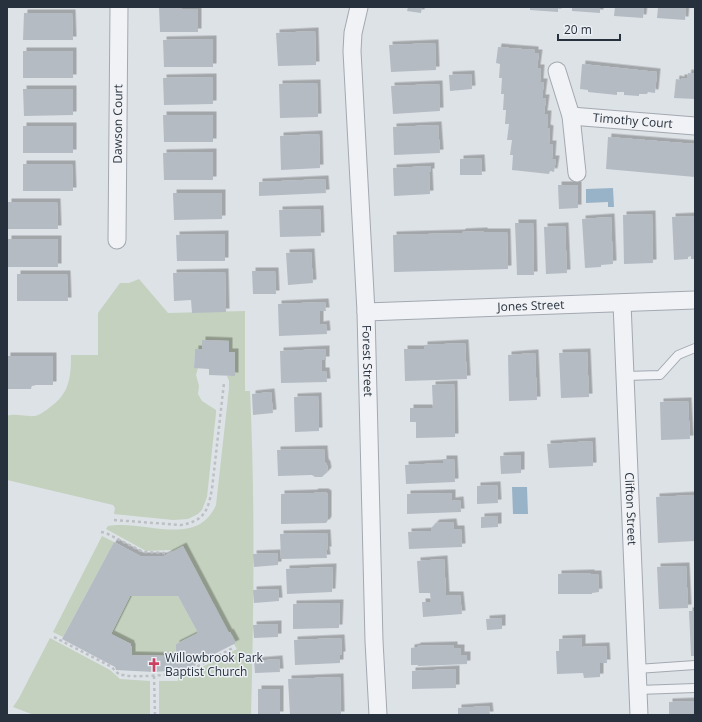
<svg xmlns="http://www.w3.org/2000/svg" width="702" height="722" font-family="'Open Sans',sans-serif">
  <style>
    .green { fill: #c4d1be }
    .water { fill: #98b3c7 }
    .building { fill: #b4bbc3; fill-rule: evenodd; filter: url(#shadow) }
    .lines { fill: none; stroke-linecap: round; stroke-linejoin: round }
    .service-casing { stroke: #a3a9b1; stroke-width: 10 }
    .minor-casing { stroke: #a3a9b1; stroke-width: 19 }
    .path { stroke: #bcc0c5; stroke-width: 2.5; stroke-dasharray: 3 3; stroke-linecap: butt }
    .service { stroke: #f0f2f5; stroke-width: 8 }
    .minor { stroke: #f0f2f5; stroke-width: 17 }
    .labels { text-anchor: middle; stroke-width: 3; stroke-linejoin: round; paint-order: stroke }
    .street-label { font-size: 12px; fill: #27313d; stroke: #ecf0f5 }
    .poi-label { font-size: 12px; fill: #27313d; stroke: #ecf0f5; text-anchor: start }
  </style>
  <defs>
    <filter id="shadow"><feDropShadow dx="3.5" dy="-3.5" stdDeviation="0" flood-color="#0004"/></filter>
  </defs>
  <rect width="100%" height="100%" fill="#dde2e7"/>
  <!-- green -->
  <path class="green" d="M139 279 168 313 245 311V391H250C255 499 254 607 251 715H159V681H178V675L195 674 200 668 237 649 234 644 236 643 230 632 229 633 171 550 146 551 106 529 108 526C144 519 197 549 216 505L229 388V381L227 376 235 375V353L229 352V341L202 340V349H195L194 368H198L196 375 199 386 198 394 202 401 216 410V413L207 497 202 510 198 514 188 519 173 520 114 514 115 508 113 505 7 480V416C16 413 26 417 35 416 40 415 45 411 49 408 69 394 71 379 71 355H98V313L120 283H129Z
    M102 536 114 542 63 637 53 632Z
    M130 596H178L198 633 176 644V656L132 655V647L131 646V644L111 634Z
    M50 638 110 670 120 679 150 681V715H34L13 707 19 698Z"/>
  <!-- water -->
  <path class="water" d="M613 188 614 207H608V202L586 203V189Z
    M512 487H527L528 514H513Z"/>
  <!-- building -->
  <path class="building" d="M159 7H182V9H198V32H160Z
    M408 7H422L421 13 407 11Z
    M530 7H558V12L530 10Z
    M572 7H600V13L572 11Z
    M615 7H644L643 18 614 16Z
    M658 7H686L685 20 657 18Z
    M24 13H72L73 40H23Z
    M315 31 316 65 278 66 276 33Z
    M213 39V67H164L163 40Z
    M435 43 436 70 391 72 389 45Z
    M498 47 535 50V53H539L537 68H541L540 82H544L542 98H546L544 114H548L547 128 550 129 549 144H553L552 159H556L554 172 550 171 549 174 512 170 513 155H510L512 140H507L509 124H505L506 110H503L504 94H501L502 78H499L500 64 496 63Z
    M23 51H73V78H23Z
    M582 64 657 72 655 93 648 92 647 94H639V96L624 95V92H617V95L588 92V90L580 89Z
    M688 73 695 74V99L674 98 676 79 681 80V78H687Z
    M471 74 472 89 450 91 449 75Z
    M213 77V104L164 105 163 78Z
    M317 83 318 117 280 118 279 84Z
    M439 84 440 111 393 114 391 86Z
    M23 89H73V115L24 116Z
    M163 115H213V142H164Z
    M438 125 440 153 394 155 393 127Z
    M23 126H73V153H23Z
    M319 134 320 168 281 170 280 136Z
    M608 137 695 144V177L606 169Z
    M213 152V180H164L163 153Z
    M481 158 482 175H460V159Z
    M23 164H72L73 191H23Z
    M431 166V172H429L430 194 394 196 393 168Z
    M325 179 326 193 259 196V182Z
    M558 185H578V208L559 209Z
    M173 193H222V219L174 220Z
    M8 202H57L58 229H8Z
    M320 209 321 236 280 237 279 210Z
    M652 214 653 263 624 264 623 215Z
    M695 216V259H691V256L688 257V259L674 260 672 217Z
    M611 217 613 264 601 265V267L585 268 582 219Z
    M515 223H533L534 275H517Z
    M565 226 567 273 546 274 544 227Z
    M484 231V232H507L508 269 394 272 393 235 462 233V232Z
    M225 234V261H177L176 235Z
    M8 239H58V267H8Z
    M311 252 313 283 288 285 286 253Z
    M252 271H275L276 294H253Z
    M225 272 226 312 192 313 191 300 174 301 173 273Z
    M17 274H67L68 301H17Z
    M325 302 326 311H320V325L326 324 327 334 279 336 278 304Z
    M202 340 229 341V352H235V376L209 375V369L194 368 195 349H202Z
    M465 343 467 379 405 381 404 349H424V345Z
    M326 349V360H322V371H326L327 382 281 383 280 351Z
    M587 352 589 397 561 398 559 353Z
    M535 353 537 400 509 401 508 355Z
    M7 356H53V385H32L31 389H7Z
    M454 384 455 437 416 438V422H410V408H433L432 385Z
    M271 392 273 413 253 415 252 394Z
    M318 396 319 431 295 432 294 397Z
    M688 401 690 439 661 440 660 402Z
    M592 441 593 466 549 468 547 444Z
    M324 449 325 462 327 465 328 471 322 477H315L312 475 278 476 277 450Z
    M521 455V473L501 474 500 456Z
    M443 459H454L455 482 406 484 405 465 443 463Z
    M497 485 498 503 477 504V486Z
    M314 492H325L328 494V520L326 523 281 524V494L315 493Z
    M452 493V501L460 500 461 512 407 514V494Z
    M695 495V541L658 543 656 497Z
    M498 516V527L481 528V517Z
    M453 522 454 529H461L462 547 409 549 408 532 431 531V528L436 523Z
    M327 533 328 550H326L327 558 281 559 280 534Z
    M114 542 140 556H164L183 546 229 633 230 632 236 643 191 666 192 669 154 672 116 670 115 667 62 639ZM130 596H178L198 633 176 644V656L132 655V647L131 646V644L111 634Z
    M278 553V565L254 567 253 554Z
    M444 559 446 595H460L462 614 423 617 422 602H431L430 593H419L417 561Z
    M686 566 688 608 659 609 657 567Z
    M333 567 332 592 287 594 286 569Z
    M591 573V574H598L599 592 592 593V594H558V574Z
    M278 589 279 601 254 603 253 590Z
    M340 603 339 628 293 629V604Z
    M689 611H695V656H691Z
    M502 618V629L487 630 486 619Z
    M278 624V637L254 638 253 625Z
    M341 638 342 655H340V663L295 665 294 640Z
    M582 638V647L606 646 607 663H600V677L584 678 583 673 557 674 556 651H559V639Z
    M454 645V648H461V655H467V664L418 666V665H411V648L417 647V646Z
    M279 659 280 672 255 673 254 661Z
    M456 669V688L412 689V671Z
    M340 677 341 715H290L288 679Z
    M258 689H280V715H258Z
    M695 701V715H669V702Z
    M489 706 490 715H458V708Z"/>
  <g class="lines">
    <defs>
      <path id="service" d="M625 376 660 375 678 355 695 348
        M637 669 695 665
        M638 690 695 688"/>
      <g id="minor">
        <path id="s1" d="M359 7 353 33 352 51 366 312 374 641 378 715"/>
        <path d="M557 71 571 116 577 173"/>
        <path id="s2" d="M571 116 695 126"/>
        <path id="s3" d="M117 240 119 7"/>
        <path id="s4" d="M622 303 639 715"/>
        <path id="s5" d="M366 312 695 300"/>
      </g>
    </defs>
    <!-- service casing -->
    <use href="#service" class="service-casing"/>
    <!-- minor casing -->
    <use href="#minor" class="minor-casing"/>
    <!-- path -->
    <path class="path" d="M114 520 181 525C204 521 208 511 212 489L224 383
      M101 532 106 533 143 552 165 553
      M54 637 112 667C114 670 116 672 119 674 132 679 175 674 191 672L196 667 233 648
      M154 676 155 715"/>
    <!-- service -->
    <use href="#service" class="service"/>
    <!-- minor -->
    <use href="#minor" class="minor"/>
  </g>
  <!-- icons -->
  <defs>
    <symbol id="church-bare" viewBox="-9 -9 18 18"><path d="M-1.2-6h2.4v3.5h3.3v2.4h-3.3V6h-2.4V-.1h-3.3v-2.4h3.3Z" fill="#cc4262" stroke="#ecf0f5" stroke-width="2.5" paint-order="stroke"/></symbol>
  </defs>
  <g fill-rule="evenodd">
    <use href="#church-bare" x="144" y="655" width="20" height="20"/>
  </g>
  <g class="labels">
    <!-- street labels -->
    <g class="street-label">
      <text dy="4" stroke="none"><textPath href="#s2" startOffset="62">Timothy Court</textPath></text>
      <text dy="4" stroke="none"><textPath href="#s3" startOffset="116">Dawson Court</textPath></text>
      <text dy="4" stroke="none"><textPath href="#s5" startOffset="165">Jones Street</textPath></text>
      <text dy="4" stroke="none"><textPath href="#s1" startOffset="355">Forest Street</textPath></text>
      <text dy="4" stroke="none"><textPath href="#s4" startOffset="206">Clifton Street</textPath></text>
    </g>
    <!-- poi labels -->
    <g class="poi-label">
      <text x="165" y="662">Willowbrook Park<tspan x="165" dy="14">Baptist Church</tspan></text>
    </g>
  </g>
  <!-- border -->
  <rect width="702" height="722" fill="none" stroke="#27313d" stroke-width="16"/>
  <!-- scale -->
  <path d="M558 34v6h62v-6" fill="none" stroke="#27313d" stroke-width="2"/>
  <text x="564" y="34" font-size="12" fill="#27313d" stroke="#ecf0f5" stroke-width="3" paint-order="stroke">20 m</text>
</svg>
